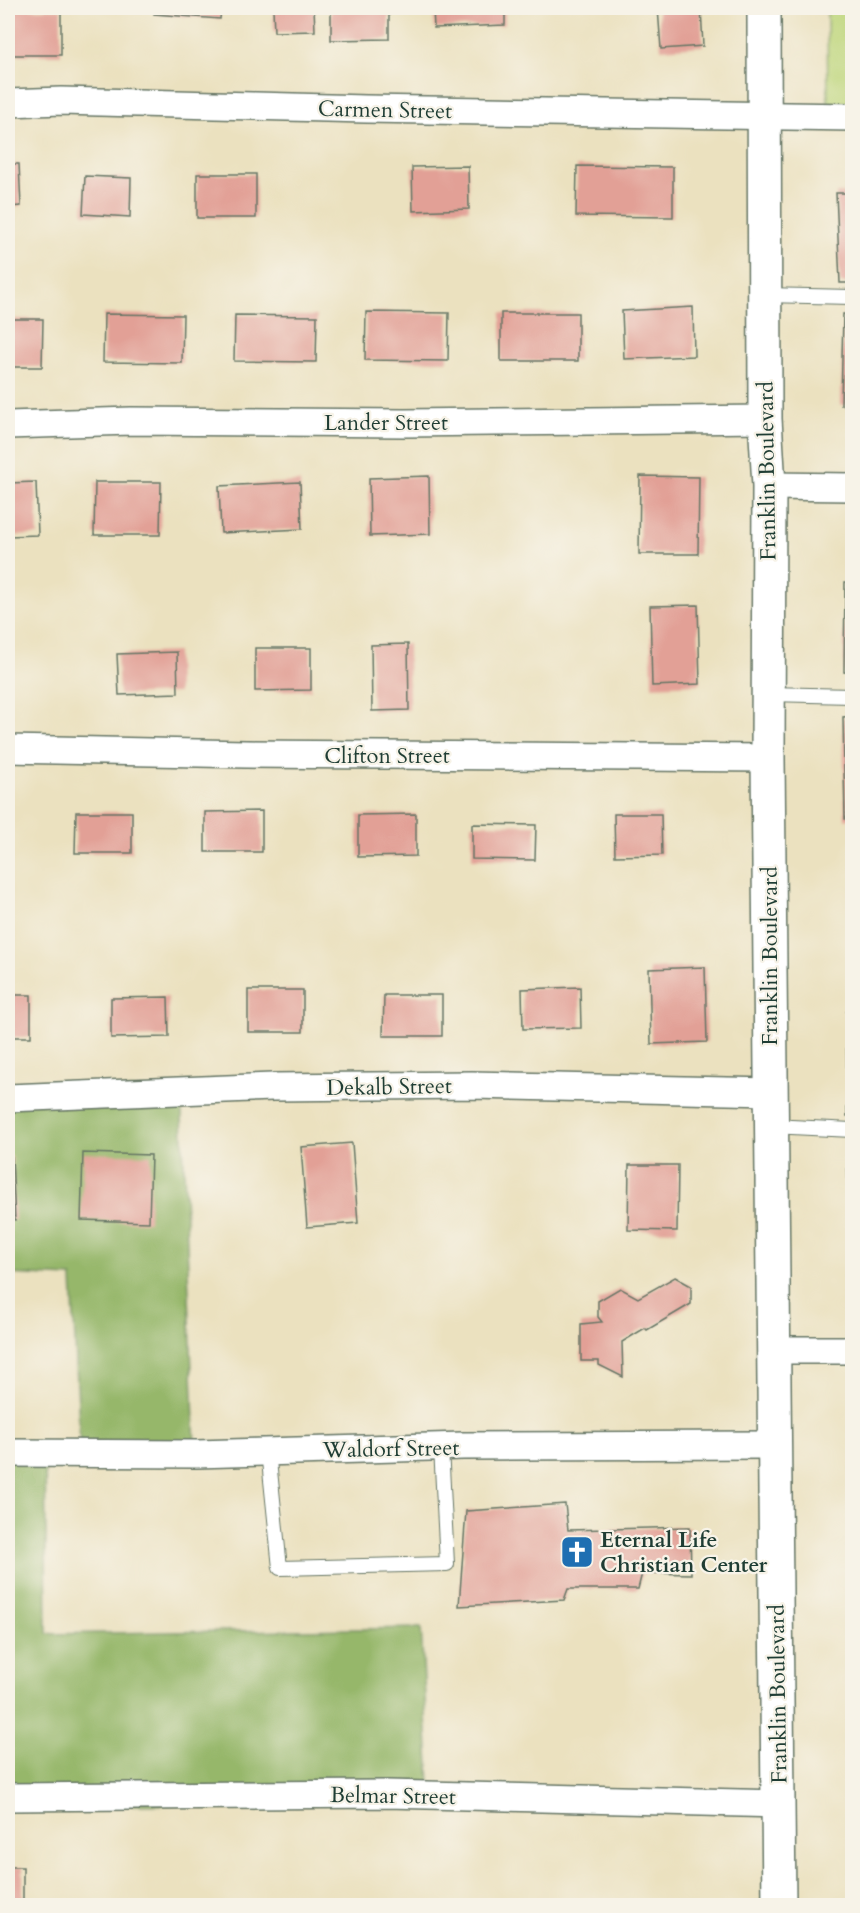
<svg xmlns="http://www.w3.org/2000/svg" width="860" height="1913" font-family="Cardo,serif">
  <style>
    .green { fill: #bed67a; stroke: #6e8a57; stroke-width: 1.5 }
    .forest { fill: #96b76a; stroke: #5a7a4f; stroke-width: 1.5 }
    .building { fill: #e2a096 }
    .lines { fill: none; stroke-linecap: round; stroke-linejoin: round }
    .service-casing { stroke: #667665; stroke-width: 16 }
    .minor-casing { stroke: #667665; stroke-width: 30 }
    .tertiary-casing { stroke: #667665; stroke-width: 36 }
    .service { stroke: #fff; stroke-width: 14 }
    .minor { stroke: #fff; stroke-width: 27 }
    .tertiary { stroke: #fff; stroke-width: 33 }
    .labels { text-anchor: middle; stroke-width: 4.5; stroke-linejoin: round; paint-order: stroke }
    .street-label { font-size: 22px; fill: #1f3d34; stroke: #f7f3e8 }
    .poi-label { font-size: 22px; font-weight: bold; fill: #1f3d34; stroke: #f7f3e8; text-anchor: start }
  </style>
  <rect width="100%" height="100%" fill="#f7f3e8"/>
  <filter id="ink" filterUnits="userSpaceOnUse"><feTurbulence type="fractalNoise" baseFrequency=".0167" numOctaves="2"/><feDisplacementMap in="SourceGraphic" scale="12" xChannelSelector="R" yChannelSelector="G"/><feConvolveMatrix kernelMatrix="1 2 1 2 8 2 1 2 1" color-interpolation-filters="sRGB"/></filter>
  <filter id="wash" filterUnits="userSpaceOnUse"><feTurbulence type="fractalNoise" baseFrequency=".008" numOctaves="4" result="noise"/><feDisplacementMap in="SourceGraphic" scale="24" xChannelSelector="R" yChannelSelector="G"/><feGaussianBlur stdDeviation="1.35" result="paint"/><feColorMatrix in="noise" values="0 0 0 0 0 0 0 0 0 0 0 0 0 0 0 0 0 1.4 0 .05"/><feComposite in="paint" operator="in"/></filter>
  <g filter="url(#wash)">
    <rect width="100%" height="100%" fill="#ebe1bf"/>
    <!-- green -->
    <path class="green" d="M827 8H852V112H828Z"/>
    <!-- forest -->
    <path class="forest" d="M8 1088 181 1090 195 1449 80 1447 72 1277 8 1274Z
      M45 1452 47 1634 421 1628 431 1802 8 1806V1453Z"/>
    <g id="blocks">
      <!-- building -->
      <path class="building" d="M154 8H221L220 19 154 14Z
        M273 8H314L315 31 274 32Z
        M331 8H389V39L331 40Z
        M433 8H505V25L434 28Z
        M658 8H701L703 46 661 49Z
        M8 9H61V55H8Z
        M8 164H19L21 206 8 207Z
        M468 166 469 209 413 211 412 167Z
        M577 166 673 167V217L576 216Z
        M197 174H256V218H197Z
        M85 176 131 178 130 217 83 214Z
        M836 193H852V283H840Z
        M693 307 694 356 624 359 622 311Z
        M366 312 449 313 448 361 365 360Z
        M501 313H578V361H501Z
        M104 314 183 315 182 363 103 362Z
        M843 314H852V405H841Z
        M235 315 317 316 316 362 234 361Z
        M8 319H43L42 367H8Z
        M429 476 430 534 370 536 369 478Z
        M640 476 699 477 698 554H639Z
        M36 482 38 535 8 536V483Z
        M95 482H161L160 535H94Z
        M300 482 302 529 221 533 219 486Z
        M845 582H852V673L844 672Z
        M698 605 700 684 652 686 650 606Z
        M408 644 409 710 372 711 371 645Z
        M255 648H311V690L255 691Z
        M177 652 178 693 119 695 117 654Z
        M852 716V819H845L843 717Z
        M262 811V852H205V812Z
        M76 812H132V853H75Z
        M416 814V856L358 857V815Z
        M614 814H661L662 855 615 856Z
        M472 824 536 825 535 860 472 859Z
        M705 967 707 1042 651 1044 649 969Z
        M580 987 581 1028 523 1029 522 989Z
        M248 990H303V1032H248Z
        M8 995H31V1037H8Z
        M384 995H442V1036H383Z
        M168 997 169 1037 111 1038V998Z
        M846 1012H852V1116H847Z
        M352 1143 358 1223 307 1227 301 1147Z
        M847 1147H852V1250H849Z
        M83 1153 151 1155 149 1222 81 1220Z
        M8 1157H12L15 1220H8Z
        M629 1165H678L677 1231 628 1230Z
        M675 1277 691 1286V1304L647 1330 645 1328 622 1342 623 1377 599 1365V1361H581V1324L602 1322 598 1317V1301L620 1288 638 1298Z
        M850 1468H852V1511H850Z
        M565 1504 568 1530 690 1527 691 1574 642 1573 638 1589H568L564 1600 459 1606 466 1511Z
        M850 1580H852V1639H850Z
        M8 1867H23V1906H8Z"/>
    </g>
  </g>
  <g filter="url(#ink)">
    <use href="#blocks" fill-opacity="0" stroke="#667665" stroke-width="1.5"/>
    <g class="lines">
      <defs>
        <path id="service" d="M764 295 852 297
          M768 694 852 696
          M771 1126 852 1130
          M268 1451 280 1568 447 1564 441 1447"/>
        <path id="minor" d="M8 103 61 101 366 109 852 117
          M8 425 131 421 404 423 765 419
          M769 486 852 487
          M8 749 246 754 768 758
          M8 1098 273 1087 472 1085 770 1092
          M773 1350H852
          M8 1453 197 1454 463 1446 774 1445
          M8 1797 387 1794 778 1804"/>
        <path id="tertiary" d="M764 8 765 419 769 486 768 758 779 1906"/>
      </defs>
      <!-- service casing -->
      <use href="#service" class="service-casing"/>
      <!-- minor casing -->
      <use href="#minor" class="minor-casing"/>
      <!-- tertiary casing -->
      <use href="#tertiary" class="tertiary-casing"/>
      <!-- service -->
      <use href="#service" class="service"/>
      <!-- minor -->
      <use href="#minor" class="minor"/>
      <!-- tertiary -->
      <use href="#tertiary" class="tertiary"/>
    </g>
  </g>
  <!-- icons -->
  <defs>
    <symbol id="church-square" viewBox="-11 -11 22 22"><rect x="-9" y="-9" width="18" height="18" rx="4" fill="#1f6fb2" stroke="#f7f3e8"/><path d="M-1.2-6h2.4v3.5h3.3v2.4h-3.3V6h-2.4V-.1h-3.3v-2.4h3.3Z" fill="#fff"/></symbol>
  </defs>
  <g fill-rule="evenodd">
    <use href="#church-square" x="558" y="1533" width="38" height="38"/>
  </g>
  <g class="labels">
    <!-- street labels -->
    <g class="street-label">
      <text transform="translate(385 109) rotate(1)" y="8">Carmen Street</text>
      <text x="386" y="430">Lander Street</text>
      <text transform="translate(766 471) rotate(-91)" y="8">Franklin Boulevard</text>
      <text x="387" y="763">Clifton Street</text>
      <text transform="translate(769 956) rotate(-90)" y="8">Franklin Boulevard</text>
      <text transform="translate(389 1086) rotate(-1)" y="8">Dekalb Street</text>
      <text transform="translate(391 1448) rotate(-1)" y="8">Waldorf Street</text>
      <text transform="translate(777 1694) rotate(-91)" y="8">Franklin Boulevard</text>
      <text transform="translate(393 1795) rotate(1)" y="8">Belmar Street</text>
    </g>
    <!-- poi labels -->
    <g class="poi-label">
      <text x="600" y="1547">Eternal Life<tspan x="600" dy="25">Christian Center</tspan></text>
    </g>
  </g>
  <!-- margin -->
  <rect width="860" height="1913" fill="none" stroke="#f7f3e8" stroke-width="30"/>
</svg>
